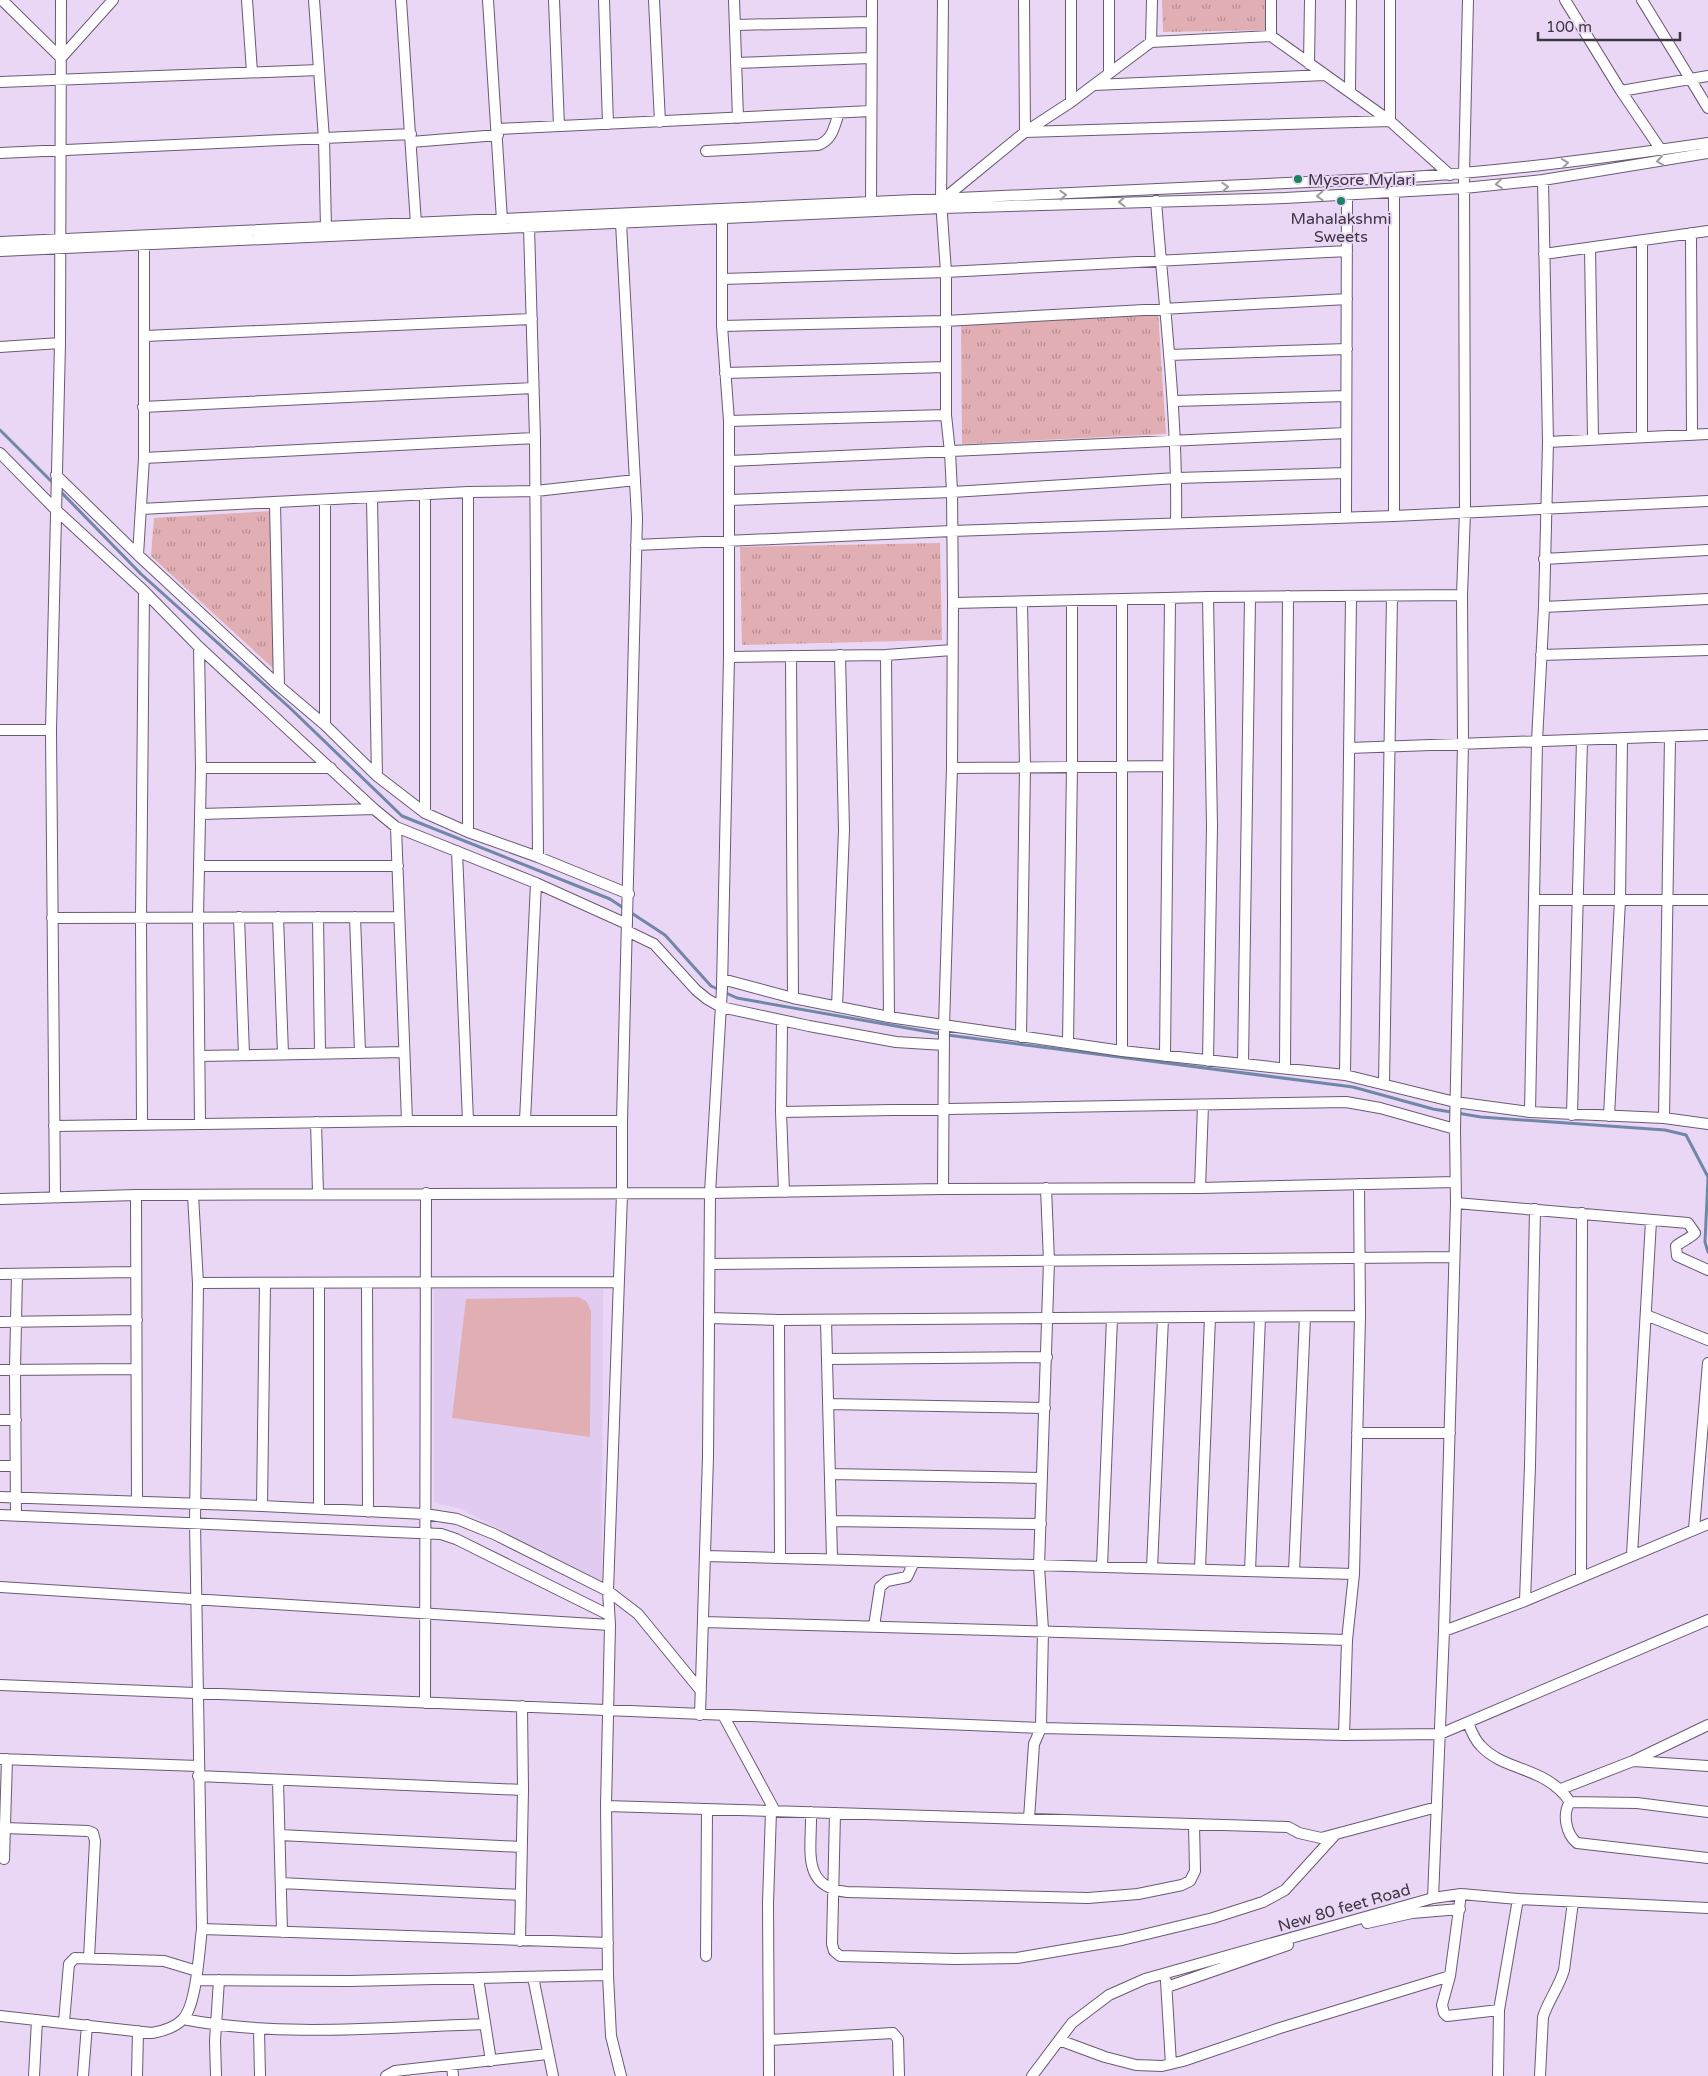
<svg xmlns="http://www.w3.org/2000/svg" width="1708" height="2076" font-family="'Varela Round',sans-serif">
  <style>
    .built { fill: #e2cbf1 }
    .grass { fill: url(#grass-tufts) }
    .garden { fill: #e0aeb3 }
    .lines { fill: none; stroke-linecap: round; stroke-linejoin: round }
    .stream { stroke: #7187a8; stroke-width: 3 }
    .minor-casing { stroke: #6a5a74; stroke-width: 12 }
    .minor { stroke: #fff; stroke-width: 10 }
    .oneway { stroke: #9e9aa0 }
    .poi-dot { fill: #1a8460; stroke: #ead7f6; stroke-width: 2 }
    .labels { text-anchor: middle; stroke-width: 4; stroke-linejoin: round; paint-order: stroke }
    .poi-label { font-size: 16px; fill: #3e3642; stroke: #ead7f6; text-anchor: start }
    .street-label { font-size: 16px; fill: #3e3642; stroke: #ead7f6 }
  </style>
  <defs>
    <pattern id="grass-tufts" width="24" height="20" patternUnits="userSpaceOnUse" patternTransform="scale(1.25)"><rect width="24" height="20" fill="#e0aeb3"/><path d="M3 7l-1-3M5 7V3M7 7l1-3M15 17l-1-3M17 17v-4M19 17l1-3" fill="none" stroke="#b78e93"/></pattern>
  </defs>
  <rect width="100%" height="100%" fill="#ead7f6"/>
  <!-- built -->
  <path class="built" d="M434 1289H603L602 1583 459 1508 434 1503Z"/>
  <!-- grass -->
  <path class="grass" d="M1162 0H1266V30L1163 32Z
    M1158 312 1166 434 962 444 961 324Z
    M271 511 276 671 151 556 154 518Z
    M940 543 942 640 742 645 740 547Z"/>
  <!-- garden -->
  <path class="garden" d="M578 1297 586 1301 591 1311 590 1437 452 1418 466 1299Z"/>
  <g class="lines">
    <!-- stream -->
    <path class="stream" d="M0 430 54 484
      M60 491 141 574 289 707 402 816 610 899 625 909
      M630 912 665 935 711 986 737 998 941 1034
      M947 1035 1353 1087 1433 1109 1481 1117 1665 1130 1686 1135 1708 1177
      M1708 1178 1705 1242 1708 1252"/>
    <defs>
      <path id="minor" d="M2 0 61 58 113 0
        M247 0 252 72
        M314 0 324 139 326 228
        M401 0 416 224
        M488 0 502 220
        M554 0 559 126
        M604 0 608 124
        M654 0 660 122
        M734 0 738 118
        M943 0 941 201 946 272V415L950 452 952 492 953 603 952 768 944 1026 943 1189
        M1024 0 1025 132 1390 121V0
        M1071 0V102
        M1109 0V73
        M1565 0 1621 91 1661 150
        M1642 0 1708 108
        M735 25 871 22
        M1271 36 1390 121 1450 175
        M1151 42 1152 0
        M736 63 871 58
        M1309 64 1310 0
        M0 82 319 70
        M1094 85 1325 75
        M1350 91 1351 0
        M1621 91 1708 76
        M497 129 871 111
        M411 142 498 135
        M706 151 818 145C833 140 834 126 839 113
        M0 153 411 134
        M1394 192V516
        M941 201 1025 132 1071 102 1151 42 1271 36V0
        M1156 201C1164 308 1178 415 1176 523
        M871 204 872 0
        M529 227 535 438 538 857
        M1691 233 1692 434
        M0 242 1395 178C1500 172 1604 158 1708 143
        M1590 248 1593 439
        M0 251 942 208 1285 198 1464 188 1543 180 1708 153
        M1544 254 1708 231
        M722 279 946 272 1347 251
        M722 326 945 321 1347 299
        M145 336 532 319
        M0 347 60 343
        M1169 355 1347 349
        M725 373 946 367
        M1174 401 1346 396
        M143 407 533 388
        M729 421 946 415
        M1642 437V241
        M1548 442 1708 434
        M0 453 56 510 144 591 199 647 374 809 396 827 536 883 627 924
        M144 458 535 438
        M729 461 1346 433
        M56 475 138 555 279 686 325 725 377 776 425 813 468 832 538 857 629 894
        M468 492V832
        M425 494V813
        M372 498 377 776
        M730 500 952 492 1177 478 1346 473
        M275 503 279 686
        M141 509 468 492 536 491 635 480
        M1346 517 1347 194
        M636 545 952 531 1394 516 1708 501
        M138 555 144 458V245
        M1544 559 1708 550
        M1122 601V1051
        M953 603 1208 597 1462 595
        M1544 607 1708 599
        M199 647 201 768 198 917 200 1124
        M886 655 889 1017
        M1541 655 1708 650
        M791 656 793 998
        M729 657 886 655 952 650
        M325 725V500
        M0 730H51
        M1349 748 1708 735
        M201 768H331
        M952 768 1168 766
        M200 814 374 809
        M396 827 407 1121
        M457 851 468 1121
        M199 866H398
        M1535 900H1708
        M239 917 244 1055
        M278 917 283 1054
        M318 917 320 1053
        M355 917 360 1052
        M52 918 398 917
        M627 931 654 944 696 990 707 999 721 1007 809 1026 896 1042 944 1045
        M722 979 793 998 889 1017 1122 1051 1345 1075 1455 1102 1530 1112 1664 1118 1708 1124
        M837 1007 844 830 840 655
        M782 1021 781 1112 784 1192
        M1021 1037 1025 767 1022 602
        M1068 1043 1072 767V601
        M200 1056 404 1052
        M1165 1056 1170 599
        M1208 1061 1212 826 1208 597
        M1243 1064 1250 597
        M1285 1068 1288 596
        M1345 1075 1351 597
        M1384 1084 1392 596
        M781 1112 1346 1102 1380 1108 1455 1129
        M1530 1112 1537 741 1544 607 1548 442 1543 180
        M1572 1115 1582 740
        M1609 1116 1620 900 1622 739
        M1664 1118 1670 737
        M525 1121 536 883
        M316 1122 318 1193
        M142 1125 141 917 144 591
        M54 1126 407 1121H622
        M1200 1188 1203 1105
        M136 1195 137 1502
        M193 1195 198 1283 195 1522 202 1929 608 1943
        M55 1196 51 730 60 343 61 0
        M0 1199 136 1195 710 1193 943 1189 1200 1188 1455 1182
        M1456 1203 1688 1223 1695 1233C1689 1239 1682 1241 1676 1246L1677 1256 1708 1270
        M710 1264 1454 1257
        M0 1274 136 1272
        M198 1283 618 1282
        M319 1283V1509
        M367 1284 368 1512
        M1646 1315 1708 1340
        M709 1318 779 1320 1360 1316
        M779 1320 780 1557
        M826 1320 832 1559
        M0 1322 137 1320
        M827 1359 1047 1357
        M0 1370 136 1369
        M828 1404 1045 1408
        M0 1420H16
        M1357 1433H1450
        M0 1466H15
        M830 1474 1042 1478
        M0 1497 262 1506 425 1514 457 1519 494 1534 608 1591 638 1614 701 1691
        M262 1506 265 1283
        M0 1515 441 1534 456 1539 609 1615
        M16 1515 15 1369 17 1274
        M831 1521 1041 1524
        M1694 1529 1708 1363
        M1632 1555 1651 1221
        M706 1556 1354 1574
        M1102 1566 1112 1318
        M1152 1568 1163 1318
        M1200 1569 1210 1317
        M1250 1571 1260 1317
        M1294 1572 1305 1317
        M1581 1577 1582 1213
        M0 1587 610 1625
        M1525 1601 1530 1466 1535 1209
        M704 1622 1347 1640
        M874 1626 880 1587 887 1581 907 1577 914 1562
        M1444 1631 1525 1601 1708 1524
        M0 1685 1041 1728 1344 1735 1440 1734 1708 1620
        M425 1703 426 1193
        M700 1715 708 1457 710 1193 722 988 729 657V421L722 326V218
        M723 1715 775 1811
        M1468 1722C1471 1731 1474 1739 1481 1746 1505 1772 1546 1766 1570 1802L1637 1803 1708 1812
        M1344 1735 1347 1640 1354 1574 1360 1316 1359 1184
        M0 1759 198 1766
        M1634 1761 1708 1766
        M198 1776 523 1790
        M278 1780 282 1932
        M1561 1789 1633 1761 1708 1725
        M1570 1802C1562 1814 1566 1834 1577 1843L1708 1858
        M606 1806 1288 1827 1299 1833 1321 1838 1437 1807
        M811 1812C812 1849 800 1887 847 1892L1088 1898 1138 1894 1182 1885 1190 1881 1195 1871 1194 1824
        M835 1813 832 1944 834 1951 840 1956 956 1959 1017 1958 1122 1940 1213 1918 1263 1902 1285 1890 1335 1835
        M1029 1819 1034 1744 1041 1728 1043 1630 1039 1566 1049 1261 1046 1188
        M5 1828 88 1831 93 1833 95 1841 89 1958
        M280 1835 521 1847
        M4 1859 7 1759
        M281 1883 521 1895
        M1461 1894 1450 1976 1442 2005 1444 2013 1447 2016 1499 2010
        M1433 1898 1444 1631 1456 1203 1455 1129 1463 742 1462 595 1465 512 1464 174 1468 0
        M1367 1923 1412 1913 1460 1909
        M520 1941 523 1790 522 1706
        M706 1956 707 1809
        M533 1977 553 2076
        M478 1978 491 2061
        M196 1980 349 1981 608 1975
        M1166 1981 1171 2064
        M1167 1987 1288 1945
        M0 2016 152 2033C163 2031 175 2028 183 2019 197 2004 199 1950 202 1929
        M183 2019C279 2038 388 2027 485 2024
        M64 2022 69 1964 75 1958 164 1961 197 1971
        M259 2029 260 2076
        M769 2040 893 2033 898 2039 899 2076
        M1059 2040 1105 2057 1136 2065 1162 2066 1183 2061 1280 2028 1450 1976
        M452 2065 453 2076
        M34 2076 37 2020
        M83 2076 87 2025
        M137 2076 138 2031
        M216 2076 215 2041 219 1980
        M386 2076 395 2071 547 2054
        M621 2076 611 2036 608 1975 606 1806 610 1625 608 1591 622 1194V1121L637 518 621 223
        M769 2076 768 1903 771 1811
        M1032 2076 1072 2023 1109 1995 1145 1979 1433 1898 1461 1894 1518 1899 1708 1908
        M1498 2076 1499 2010 1518 1899
        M1540 2076 1543 2017C1548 2001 1559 1987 1564 1970L1573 1902"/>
    </defs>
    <!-- minor casing -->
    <use href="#minor" class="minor-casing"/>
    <!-- minor -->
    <use href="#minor" class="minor"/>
  </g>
  <!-- one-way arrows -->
  <defs><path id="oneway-chevron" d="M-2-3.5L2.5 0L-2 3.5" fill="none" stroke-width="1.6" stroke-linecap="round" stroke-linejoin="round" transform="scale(1.25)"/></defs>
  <g class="oneway">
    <use href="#oneway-chevron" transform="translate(1660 161) rotate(171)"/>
    <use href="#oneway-chevron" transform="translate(1565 163) rotate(-8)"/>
    <use href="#oneway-chevron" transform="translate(1499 184) rotate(174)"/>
    <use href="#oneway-chevron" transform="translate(1225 187) rotate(-3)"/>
    <use href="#oneway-chevron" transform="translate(1063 195) rotate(-3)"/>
    <use href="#oneway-chevron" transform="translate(1320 196) rotate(177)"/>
    <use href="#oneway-chevron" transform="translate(1122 202) rotate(178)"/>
  </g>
  <!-- markers -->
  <g class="poi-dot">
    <circle cx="1298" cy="179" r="5"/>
    <circle cx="1341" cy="201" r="5"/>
  </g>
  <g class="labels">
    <!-- poi labels -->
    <g class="poi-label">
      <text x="1308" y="185">Mysore Mylari</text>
      <text x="1341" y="224" text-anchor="middle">Mahalakshmi<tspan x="1341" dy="18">Sweets</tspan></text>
    </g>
    <!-- street labels -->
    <g class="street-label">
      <text transform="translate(1344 1907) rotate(-16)" y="6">New 80 feet Road</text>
    </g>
  </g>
  <!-- scale -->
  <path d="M1538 32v8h142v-8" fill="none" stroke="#3e3642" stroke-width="2.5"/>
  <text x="1546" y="32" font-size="15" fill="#3e3642" stroke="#ead7f6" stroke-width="4" paint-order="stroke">100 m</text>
</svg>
